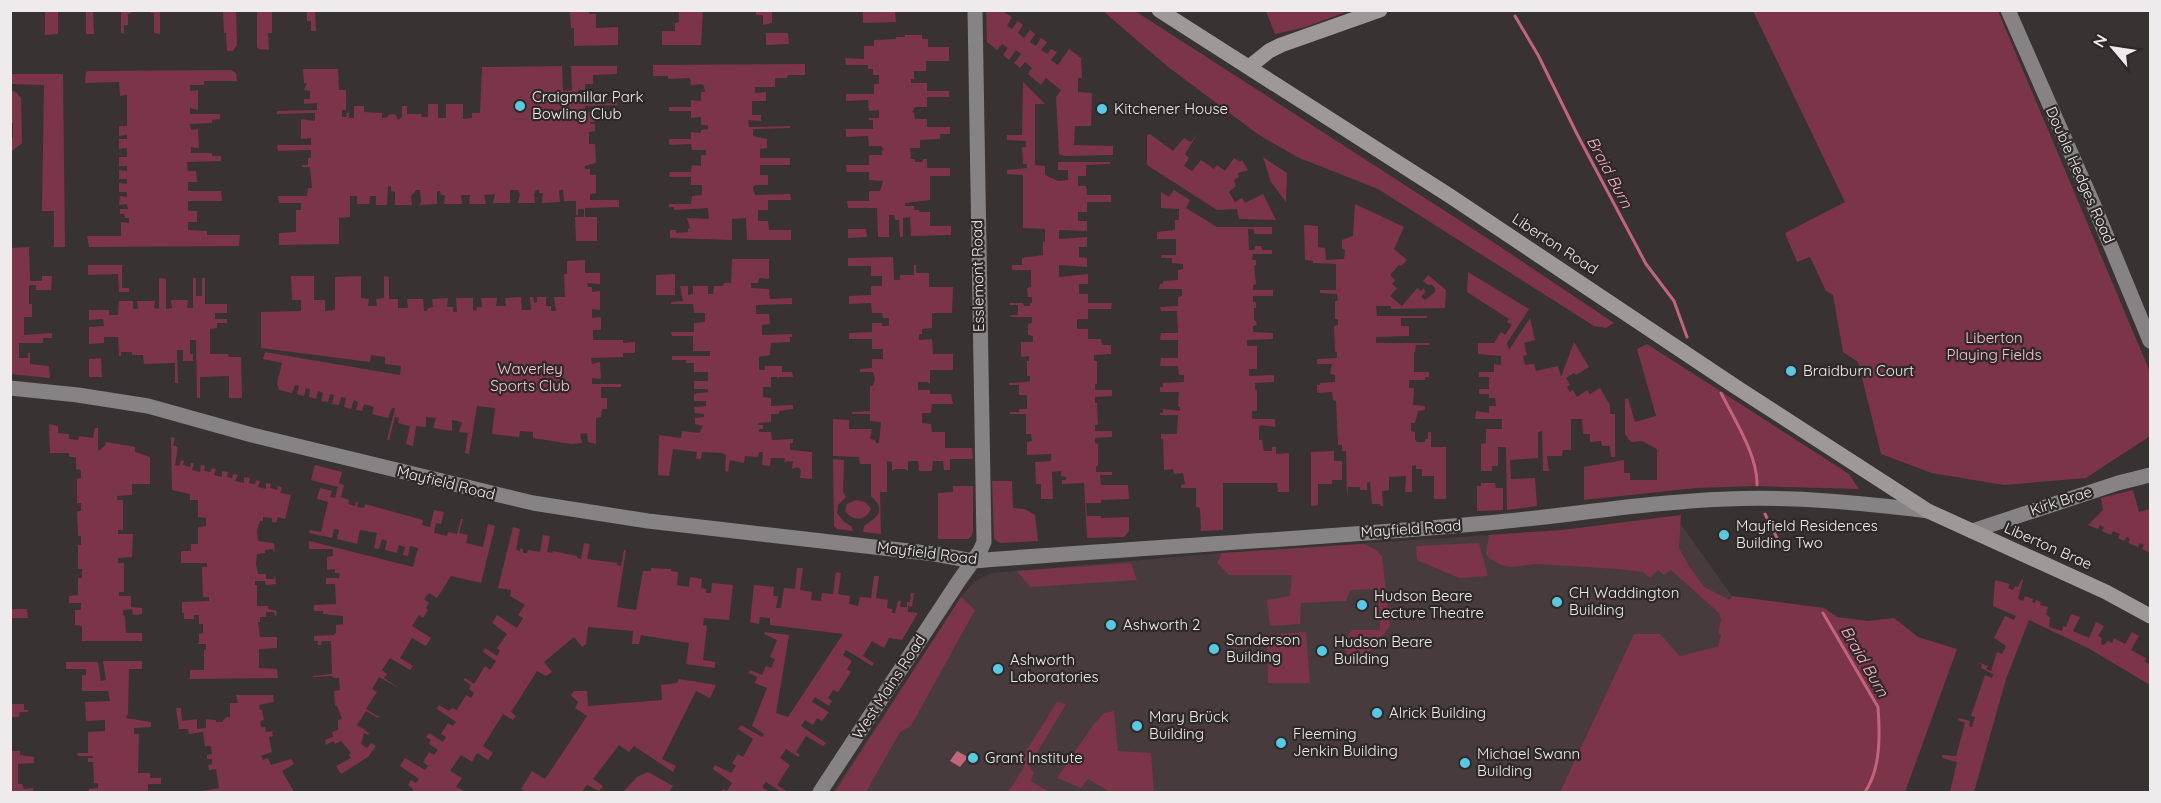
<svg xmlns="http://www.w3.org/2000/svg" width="2161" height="803" font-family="Quicksand,sans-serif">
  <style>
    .built { fill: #473b3e }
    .green { fill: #7c3449 }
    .water { fill: #c3647d }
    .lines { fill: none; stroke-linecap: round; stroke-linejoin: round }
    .stream { stroke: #c3647d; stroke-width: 3 }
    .secondary { stroke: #878283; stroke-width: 15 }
    .primary { stroke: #9e9899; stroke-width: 15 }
    .poi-dot { fill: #57c9e2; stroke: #2e2829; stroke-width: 2 }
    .labels { text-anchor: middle; stroke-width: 4.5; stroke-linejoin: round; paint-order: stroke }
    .poi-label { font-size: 15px; fill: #efebec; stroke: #2e2829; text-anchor: start }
    .street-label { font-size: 15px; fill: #efebec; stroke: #2e2829 }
    .park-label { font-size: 15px; fill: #f8c4cf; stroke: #2e2829 }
    .water-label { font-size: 16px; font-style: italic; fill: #feb1c2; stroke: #2e2829 }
  </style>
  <rect width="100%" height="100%" fill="#383233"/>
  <!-- built -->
  <path class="built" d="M1679 522 1732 596 1718 646 1680 656 1660 635 1634 634 1560 792H833L961 597 974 582 992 573 1222 553Z"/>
  <!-- green -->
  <path class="green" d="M45 11H58V34L45 35Z
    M86 11H93L94 34H86Z
    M121 11H131L132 13 128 14V25H124V34L121 33Z
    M150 11 151 10 187 11H160V34L154 33V13H151Z
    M223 11H236L237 45 233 51H227L226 33H224Z
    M257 11H272V33H268L269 50 259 49 257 47Z
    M307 11H315L316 31H311V21H307Z
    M570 11H589V14H596V28L618 27V45L574 46V28H571Z
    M679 11H703L701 45H662V31H675V23L679 22Z
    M756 11H772V23L763 25V15H756Z
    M843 11V10L895 11 896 22 863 23V11Z
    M986 11H1006L1005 13 1012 17 1007 26 1012 29 1018 21 1023 25 1018 33 1024 38 1030 30 1035 34 1030 42 1036 46 1041 38 1047 42 1041 50 1047 54 1051 49 1057 52 1051 60 1058 65 1069 49 1081 58 1082 78H1078V92L1092 93 1091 126H1075L1074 145 1113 146V155L1064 156 1059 154 1056 97 1061 90 1046 78 1041 85 1028 74 1032 68 1025 62 1020 68 1014 63 1021 54 1016 50 1009 60 1003 55 1008 48 1002 44 997 50 987 42Z
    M1103 11H1135L1490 240 1614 323 1606 328 1594 326 1378 189 1297 157 1259 135 1167 66Z
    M1266 11H1348L1306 27 1275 34Z
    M1753 11H1998L2150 372V436L2086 478 2004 485 1932 473 1881 454 1858 362 1843 352 1833 295 1826 291 1810 257 1797 262 1785 233 1845 202Z
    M766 33H788L789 44 766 45Z
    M905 35H922V39H928V47H949V61H926V71H914V79H911V83H927V91H949V97H927V107H915L912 112 914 113 915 119H927V127H950V134H940V139L920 140V148H910L911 159H915V162H922L923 159H927V168H950V176H930V200L905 203V206H914V210H919V212H930V226H951V235L911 236 910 217 903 218V237H900L899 220H895L894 215H889V237H878L877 208H848L847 201H869V191H880L883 181 869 180V172H847L846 165H869V155H882V150H884L881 146H869L868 136 846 137V129H873V120H869V118H879V110L869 111 868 100 846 101V94H874V84H879V75H873V69H868V65H846L845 58 864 59V46H874V40L896 39V37H905Z
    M805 64V75H788L787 78H775V87H755V93L766 92V101H752V115H761V121L748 120 749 127 790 126V128L753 129V136L767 139V148L760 149V158H790V165H760V175H768V185H755L753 188 755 195 790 194 791 200H768V210H758V221H768L769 230H791V240H747L746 218 732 219V240L670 238V230H676V233L688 232V229L690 228 687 218 709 219 708 208 674 210V207H669V204H691L692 196 702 195V185H691V177H669L670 172H691L692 165 701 166V155H706V150H692L691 144 669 145V139H691V132L701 133V130L708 129V125H701V117L691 118V111H669V107H691V100L701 101V92H705L704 86 701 84 691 85 690 78 668 79V76H653V65Z
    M562 66 563 91 572 90 571 66H617V74L593 75V84H585V90H578V95L596 97V104L617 103 618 105 585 106V112H595V122H590V124H595V131L589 132V144H595L596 163 585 166V169H590V175H596V193L590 194V200H619V207L585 208V217H597V241H576L575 217H584V209H578V215H576V201H564L563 190H559L560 202 542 203 543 193H539V190H536L534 194 535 203H518L520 194 518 190H510V203H493L495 194 484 195 486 204H469L470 195H461L462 204H444L445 195H441L440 191H437V204L419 205 421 202 420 190H416L411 196 412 205H395V192L391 191V186H388L387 205H376V196H370L369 204H357V196H350V217L339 218V244L279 245V233L296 232V210H301V203H279L278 196H307L308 188H312L310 167H302V165H308V158H311V150L278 151 277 145H311V138L301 139V119L315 121V113L277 114V111L317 110V103L304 104V99H310V91L304 90 307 83H304L303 69H338L339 90H346V110H342V117H346L347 113H349V118H354V106H364V112L382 113V118L388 117V115L395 114 398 120 402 117V106H407V114H421L422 117H428V104H438V118H446V104H463V119L472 118V113H480L482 67Z
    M11 70 12 74H63L65 247H54V211H42L44 85 11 84Z
    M231 70 236 73 237 81H204V85H190V91L198 90V110L190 108V114H220V119L212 120V123L190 124 191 130 198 129 199 148 191 147V153H212V156H221V161L187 162 188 171H196L197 182H188V191H221L222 201H188V211H197V222H188V230L207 231V235H240L239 246 89 247 87 236H121V222L129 223V218H125L124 214H120V209H128L127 204 119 205 120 196 127 197V192H119V183L127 184V179H119V170L127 171V166H119V157H127V148L119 149V139H127V135L119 136V126H127V95L120 96 119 82 85 83 86 72 89 71Z
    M1023 82 1045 104H1035V165L1045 166V175L1058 181 1068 180V170H1058V162H1110V164L1086 165V176H1078V186H1086L1087 195H1111V202H1087V212H1078V221H1087V231L1059 230V239L1087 237V247H1079V257L1087 258V267L1059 265V277L1088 274V284H1079V294H1088V303H1112L1111 309H1088V319H1077V329H1088V339H1101L1102 345H1111V354L1094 355V361H1097V384H1095V390H1112V396L1095 397V403H1097L1098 425H1095V431H1112V437L1095 438V443L1098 444V466H1096V472H1112V475H1100L1101 485H1128L1129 499 1101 500V503H1086L1087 516H1101V518L1129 517V531L1124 537 1087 538 1084 483 1062 484V480H1066V477L1061 476V471L1052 472 1053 499H1041V484H1036L1035 462 1051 461V454L1027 455V442L1032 441 1031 434H1026V414H1010V412H1019V409H1027V395H1019V385H1009V383L1027 382 1030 381V376H1027V361H1029V356L1021 357V342H1033V336L1028 335V324L1032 323V317H1010L1011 315H1018V305H1010V303H1023L1024 306H1030V303H1032V297H1028L1027 288 1031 287V270H1012V265H1022V258L1043 255V242H1045V229L1023 228V175L1007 174V170L1027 168V164H1023L1022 147H1026V141L1007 140V135H1022Z
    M11 90 17 93 21 98 22 143 11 152V138H13V123H11Z
    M1198 133 1185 154 1189 158 1184 166 1192 171 1201 160 1214 169 1217 165 1225 171 1234 158 1240 162 1242 160 1248 170 1238 173 1239 177 1234 180 1236 186 1229 192 1235 202 1242 198 1245 203 1263 194 1276 220 1239 219 1237 209 1217 210 1147 165V135L1150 134 1173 151 1184 138 1191 142Z
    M1263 157 1287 173 1286 202 1271 182Z
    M1174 190 1190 200 1186 208 1217 227H1272V234H1254V229H1248L1249 250H1254L1255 246H1261L1262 250H1272V254H1253L1252 260H1256V265L1254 266 1256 284 1253 285V290H1273V296H1253V302H1256V308H1254V320L1256 321 1257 325 1253 326V332L1273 333V339L1247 340V346H1257V369H1249V376L1274 375V382L1255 383V389L1257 390V411H1252V419H1275V427L1261 425 1259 427V440H1262L1264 451H1272V447H1276V454L1289 453V492H1278L1277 483H1223V530L1201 531 1200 508 1196 507V488H1181V485L1185 484 1183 473 1174 474 1173 469 1164 470 1163 439H1161V434H1177L1178 415H1160V413H1163V409L1180 411V407L1178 406 1179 392H1160V387H1163V383L1184 382V375H1179L1178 366H1160L1161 358H1178V340H1160L1161 333H1178L1177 311H1161L1160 307 1178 306V297L1182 296V289H1159L1160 284H1163V281L1178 280V270L1183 269V264L1172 263V258H1161L1162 255H1176V239H1157V232L1175 230V220H1179V209L1161 208V192L1169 197Z
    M1355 204 1404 227 1394 249 1407 260 1401 266 1399 265 1390 275 1395 280 1392 284 1397 288 1390 296 1402 306 1417 288 1421 291 1424 288 1425 292 1421 297 1425 300 1435 292V288L1432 285H1428L1423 281 1428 275 1446 290 1445 308 1391 309V306H1376L1377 316H1427V318H1401V326H1409V336L1376 337V343H1429V345H1416L1415 352H1414V372H1429V377H1425V380H1409V388H1414L1413 405 1425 406V410L1418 411 1415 423H1411V431L1415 432V439L1417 442H1425V439H1428V432H1431V447H1446V499H1434V476H1422V469H1416V465L1412 466V492H1405L1406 476 1389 477V490L1382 491 1383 506H1380V504H1372L1370 482 1367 483V490H1360V487H1348L1347 499 1346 451H1342V445H1338L1336 401 1333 400 1332 392 1317 393V385H1320V383L1335 382V375L1330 374 1332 364H1317V359L1337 358V352H1335L1334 326 1338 325V319H1335V301H1338L1337 294 1320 293V290H1336V264L1313 263V261L1305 260 1304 225 1318 226V247L1325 248 1326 260 1344 259 1345 250 1342 249V240L1353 236Z
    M848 229H866L867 237 848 238Z
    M29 247 30 281H42V276H52L51 290H36V285H29V304H32V317H24V335L52 333V338H43V343H19V358H28V353H30V364L49 366 50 378 11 374V248Z
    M893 257 894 280H900V275H914V265H916V273H929V287H953L952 313H932V328L922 329V334H919V340L932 339 933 354H953V370H930V384L927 382H918V390H930V394H951L953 404H932L931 413H922V423L931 424 932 432H945V448H972L973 459H950V470H944L943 461H933L932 471H919L918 461H908V471L905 469H895L892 471V462L887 461V492H880L881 534 863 532 864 526C879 516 886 511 871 496V464H860L859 457 833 456V419L849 420V429H872L870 439 875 440 876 443H879L881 422 870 421V414H852V412L870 411V386H873L875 379 873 372H860V369L872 368V359H883V349H872V339H849V333L872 332V323H882V326H889V318H883L882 313H872L871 303 849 304V296L871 295V286H882V276H871V266H848V258Z
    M732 259H769V279L759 278 758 283H751V288L769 289 770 299 792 298V304L756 305V314H769L770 324 762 325V335L792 334V337H790V342L771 343 770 355 759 357V370H765V366H782V372H792L793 377H779V379L777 377H771V387H763V397L771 398V406L793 405V409L779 411V414H771V422L758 423V425H763V429H759V432H771L772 440 793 439V443H790V450L812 452V479L800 478 801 470 798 467 792 469 793 461 784 462 785 458H771L770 466 762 465 763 452H759L758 457 745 456 744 463 730 460 728 472 725 471 726 455 722 453 702 452 701 459H696L697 452 673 449 669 476 658 475 659 435 681 438 682 431 699 433 703 426 695 424V418L704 417V414L695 413 694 407 706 406V401H694V394L708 392V389H694V381H708V372H694V363H686V360H672V356H710V351H693V336H672L671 332H694V323L705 322V313H694L693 304H671V302L683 301 680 286H688V295L693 294V286H708V294H713L714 286H723L724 283H731Z
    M585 260V273H600V284L587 283 588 287H592V292L600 291V310L592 309V318L601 317V330H593V340H623V343L635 342V353H623V357L591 358 592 364 600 362 601 379 592 378V384H621V387H601V398H607V409H602L601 417 596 418V444L588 442 587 433 580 434 582 443 571 444 533 438V432L520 431 519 437 492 434 495 408 477 406 469 454 465 453 468 433 459 432 462 422 452 420V431L433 428 436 418 426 417V427L416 426 413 446 406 444 410 426 398 423 399 418 395 417 389 440H387L395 408H392L388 418 372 414 374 407 364 404 362 411 356 410 358 402 354 400 351 409 344 407 346 398 341 397 339 405 332 404 334 395 330 394 328 402 321 401 323 393 318 391 316 399 309 397 310 389 306 388 304 396 297 394 299 386 295 385 292 393 279 390 277 383 282 363 263 359 265 352 400 375 401 366 385 364V357L371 355 370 362 261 348V312L301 311V300H292L291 276H314V300H325V311L335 310V277L361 276V298L369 299 368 306H377L376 299 384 298V276L389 277V299H398V308H408L407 299H423L424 311H427L428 308 433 307 432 299 448 298 447 307H453V312H457L456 298H473V310L476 311 477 307H482L481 298H497L496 306H506L505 298 521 297 522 310H531L530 297H533L534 303 537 302V297H546V306H551V311H556L554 297H565L564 274H567V261Z
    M88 265H122V288H129V292H119L118 274 88 275Z
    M1468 272 1529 309 1507 343 1509 350 1530 318 1535 340 1524 343 1527 355 1523 356 1525 365 1534 364 1536 371 1558 366 1561 377 1574 342 1589 367 1576 375 1574 373 1566 378 1570 385 1567 387 1570 392 1573 390 1577 397 1587 390 1590 394 1600 388 1610 405V414H1615V457H1611L1610 446H1602L1601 441 1590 442V434H1583L1582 419H1571V450H1563L1562 456H1547L1549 471H1543L1542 431 1538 432V458L1510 460 1511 479 1535 478 1537 506 1507 510 1506 447H1498V466H1492V471H1481V444L1486 443V429H1502V419H1475L1476 411 1489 413V406H1496L1495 398H1489V394H1479V389H1489V377H1479V372H1494V364L1501 365V356L1478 354V343H1494L1501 332 1505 335 1512 325 1507 322 1509 319 1467 292Z
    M675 274V295H656V275Z
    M159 278 166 279V309L172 308 171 300H188L187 308H193V278H196V296H202V278H205V304H227V313H215V319H227V323H217V328L210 329V354H228L229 357H241L242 398H229V376L200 377V398H197L196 340H190V354H193V361H183V350H177L178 383H175V363L144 364 143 355H132V352H121V356H119L118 337H104V343L89 344V327L104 326 103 319 89 320V310H109V315H118L119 301H133V309H138L137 301H155L154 308 159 309Z
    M1647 344 1849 474 1859 489 1755 486 1696 488 1584 500V467L1624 460V473H1630V480H1657V449L1642 441 1631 442 1625 434V399L1628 398 1635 422 1656 416 1637 349Z
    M101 358 102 377H89V359Z
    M49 424 58 426V433L69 434V439L78 440 79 436 93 438 95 428H98V451L105 446 106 442 135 447V452L150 457V484H132V495L117 496V500H123V530H118V534H133L132 557 118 558V563H124V592H119V596H131V607L142 608V614L133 615 132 609 123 610V615L125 616 126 633H142V641H82V626L75 625V610H81V603H69V596L78 595V578H82V569H78V545H81V536H78L77 511H81V503H77V479L81 478V470L76 469V457H69V453H50Z
    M171 437 175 438 173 445 178 447 175 465 179 466 181 460 184 461 183 465 190 467 191 463H194L192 470 200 472 201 465 205 466 204 471 211 472 212 468 216 469 214 475 222 477V471L228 472 227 477 232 478 233 474 238 475 235 481 244 483V477L250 478 249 483 255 484 256 480 260 481 258 487 266 489V483L271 484 270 488 277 490 278 486 282 487 280 493 291 495 285 519 278 517 276 523 272 522V518L263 517V521H260L257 530 258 541 274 543 275 553 273 549 265 550V553L257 554 256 564 258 574H266V579H274L275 574 276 584 266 585 265 581H255V585H257V606H268V609L277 611 276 616H275L274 612H266V617H260V622H258L260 637H277V648L259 649V668L277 669 278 678 190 679V670H204V650H206V644H197L199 642V634L203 633V624H199V615H194V619H184V613H182V602L209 601V597H203L202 567H207V563H181V551H191V544H198V527L206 526V518L198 517V500H190V494L172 490Z
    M1334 451V461H1342V480H1332V484H1318V505L1311 506V452Z
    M833 459 844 460 843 492 846 497 838 505 837 513 844 522 851 526 853 531 837 529 834 526Z
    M315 465 342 472 339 483 344 485 341 497 349 500 348 504 355 506 356 502H358L357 507 364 508 365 504 423 520 422 525 430 527 434 510 444 512 441 524 436 523 434 533 447 536 448 532 457 534 461 519H463L459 533 468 535 466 543 483 547 488 524 495 526 481 583 451 576 437 598 429 593 424 599 429 603 426 608 428 610 423 618 419 615 412 626 431 638 426 646 412 638 400 658 413 666 410 670 390 658 382 670 387 674 384 678 399 688 379 677 372 689 377 692 366 709 379 717 378 718 366 711 357 725 369 733 368 735 364 733 361 744 367 748 371 743 376 746 368 757 341 774 336 766 351 758 349 755 351 753 341 741 335 744 333 741 326 745 325 740 333 737 332 732 338 730V720L342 719 337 706H335L334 691 340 690 339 678H333L332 676 313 677V676L332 674 331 641H322L321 645H318V641H314V636L334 635 336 633V625L343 624V616L323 614V611H314V605L336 604 335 584H326V578H339L340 573H335V569L327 570V557L333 556V549H309V541L413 567 418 548 410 546 408 556 403 555 405 547 399 545 397 553 385 550 387 541 382 539 379 549 374 548 377 533 360 530 357 544 337 539 339 530 334 529 332 538 309 533 310 530 321 532 328 502 317 499 320 488 332 491 330 497 335 498 338 487 311 480Z
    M992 481H1012L1013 508 1025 509 1035 515 1038 541 1000 543 994 539Z
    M1481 483H1495L1496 488H1503V510L1477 511V486H1481Z
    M953 486H973V531L972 536 968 539H938V493L953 492Z
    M2133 490 2139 512 2150 509V553L2142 549 2144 545 2140 543 2138 547 2128 543 2130 539 2127 537 2124 541 2118 538 2120 534 2113 531 2111 535 2102 531 2104 527 2100 525 2098 529 2088 525 2103 510 2101 498Z
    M856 500 865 502 871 508C867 521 853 522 845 511L847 504Z
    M1681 515 1679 548 1687 563 1704 587 1730 600 1732 596 1824 608 1837 617 1868 621 1894 618 1918 637 1957 649 1905 792H1560L1634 634H1660L1680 656 1718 646 1721 635 1718 634 1721 619 1719 613 1671 570 1664 575 1658 570 1650 578 1643 572 1618 569 1536 564 1511 567 1501 565 1490 559 1486 554 1489 535 1562 530Z
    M513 527 520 529 516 550 520 551V548L523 549V553H527L528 550 540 552 543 535 550 536 547 552 552 553 553 551 577 556V558L581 559 584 543 590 544 587 559 617 563V565L621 566 624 550H626L617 607 636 610 643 571H651V568L671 569V571L678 572 677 585 689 587 690 577 702 579 701 588 706 589V593H711L712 583 733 585 729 620 704 618 703 625 707 626 703 660 715 662V668L686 664 689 643 641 635 639 644H632L633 631 588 627 586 644 582 647 574 637 544 662 552 672 546 676 537 671 511 712 516 716 513 720 503 714 483 746 493 753 488 760 477 753 472 762 461 755 450 771 462 778 456 787 466 792H412L413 789 408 785 411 780 416 783 419 779 400 766 405 758 425 770 428 766 423 762 429 752 434 755 438 750 429 744 431 740 426 737 429 733 443 742 446 737 441 734 448 723 453 726 456 722 437 709 439 705 449 711 452 708 457 710 466 695 471 698 474 693 469 689 471 685 464 680 465 678 474 684 485 666 490 670 496 661 483 652 485 648 497 656 500 651 497 648 507 634 492 623 497 615 517 628 523 618 518 615 525 605 510 596 511 590 498 588Z
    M1479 543 1488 576 1459 578 1417 560 1416 546Z
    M1363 544 1375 549 1382 556 1390 626 1366 656 1347 657 1344 641 1352 630H1380L1378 589 1350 590 1346 601 1301 603 1300 624 1270 626 1267 600 1290 596 1292 575H1229L1217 563 1222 553Z
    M1131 563 1137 580 1030 587 1017 571Z
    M797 568H803L800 590 812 592 811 600 821 601 822 593 833 594 836 572 841 573 838 594 850 596 849 604 858 606 860 597 871 598 874 576H879L876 598 888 600 887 608 892 609V613H895L898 601H901L900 607H907V602H910L911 593H914L912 607 908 606V612L918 613 902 640 889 638 884 648 872 641 863 656 874 663 872 666 846 650 843 655 852 661 847 669 851 672 838 692 833 690 828 698 832 701 829 706 815 697 812 702 829 712 822 721 817 718 813 725 805 720 801 726 826 743 823 746 806 736 796 752 800 755 798 757 786 749 780 758 790 765 777 785 788 792H781L766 782 762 787 770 792H721L723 789 727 791 732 783 713 769 715 765 731 773 736 766 732 763 738 754 743 757 753 739 738 729 741 725 762 737 764 734 752 726 767 688 755 683 757 677 749 673 750 670 762 675 766 666 771 668 775 659 770 657 777 640 764 634 765 632 789 635 776 713 788 717 843 634 770 625V618L760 617 759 624 750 622 754 585 774 587 773 596H778L776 608H781L784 588 795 589Z
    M2022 579 2023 580 2018 599 2023 601 2025 596 2033 599 2032 602 2035 603 2036 600 2041 602 2040 605 2048 607 2046 615 2050 617 2049 627 2062 631 2063 626 2066 627 2071 614 2080 617 2073 631 2089 638 2096 622 2104 626 2098 636 2102 638 2101 644 2104 645 2108 641 2112 643 2114 638 2125 644 2132 632 2139 636 2131 650 2146 658 2145 662 2149 664 2150 663V685L2088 648 2029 620 2006 679 1974 792H1950L1957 762 1942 758V755L1956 756 1965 723 1958 720V718L1970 721 1969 726 1972 727 1975 717 1971 716 1985 675 1992 678 1993 674 1981 668 1982 665 1977 662 1988 666 1986 669 1991 671 1997 652 2002 654 2006 646 1994 638 2005 616 2014 620 2016 616 1993 606 1995 580 2010 584 2008 588 2013 590 2015 586 2018 587Z
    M961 597 975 610 911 726 900 732 866 792H835Z
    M11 609H27L28 618H11Z
    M1306 632 1310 683H1268L1267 635Z
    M103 661H142V669H129L128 713 126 718 151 722V727L134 728V734H139L138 773H150V778H161V784H148V792H100V791H89V789L98 788V783H94L93 762H88V758H93V756H78L77 753H88V732L105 731V720L86 721 85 702 110 701 108 691H82V675H86V669H66V662H98L101 681 106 680Z
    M679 679 716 685 710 698 696 691 662 759 676 766 673 772 634 746 629 752 619 745 593 779 603 786 599 791 587 785 582 792H526L521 789 532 771 545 779 587 716 575 708 578 702 571 695 574 691H587L588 706 662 700 661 685 677 683Z
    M236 695H273L274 702 259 705 260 710H262L264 720 260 721 261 727H265L266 732 276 731 272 732 273 736 269 737 272 752 261 756 263 760 268 758 271 765 291 759 294 764 282 771 294 792H195L219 788 216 769 209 770 208 765 212 764V759H207V755L212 754 211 746H205L203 732 189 734 188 729H179L176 708H181L182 721 197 719V729L206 728V719L216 720V722H222L226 717H230V703H238Z
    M1057 702 1066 704 1029 766 1034 773 1031 781 1049 792H1008L1024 768 1023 756Z
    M11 704H24V710H28V712H20L19 717H11Z
    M1114 711 1118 751 1151 753 1154 792H1110L1088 779 1081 788 1057 778 1093 725 1104 713Z
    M10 751H20V755L34 757V763L18 764V784H22L24 789 33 788 34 792H11Z
    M648 772 673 786 669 792H623L637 777Z"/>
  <!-- water -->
  <path class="water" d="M957 751 968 757 960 767 950 761Z"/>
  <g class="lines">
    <!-- stream -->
    <path class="stream" d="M1515 16 1538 55 1577 134 1646 264 1674 301 1687 337
      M1721 393C1734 419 1758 456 1757 485
      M1765 514 1783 550
      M1823 613 1878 707C1880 734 1881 769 1865 792"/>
    <!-- secondary -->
    <path class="secondary" d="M2008 10 2095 208 2150 341
      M10 388 78 395 148 406 252 435 533 503 648 521 935 554 973 561C1144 547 1316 539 1487 523 1567 516 1646 502 1727 499 1793 496 1862 503 1928 511
      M1972 531 2118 483 2150 475
      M820 792 958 582 980 551 984 542 975 10"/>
    <!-- primary -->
    <path class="primary" d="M1159 10 1450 196 1736 387 1928 511 2106 592 2150 616
      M1249 67 1269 51 1281 45 1380 10"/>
  </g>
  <!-- markers -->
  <g class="poi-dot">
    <circle cx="520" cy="106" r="6"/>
    <circle cx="1102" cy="109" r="6"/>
    <circle cx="1791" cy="371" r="6"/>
    <circle cx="1724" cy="535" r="6"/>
    <circle cx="1557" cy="602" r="6"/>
    <circle cx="1362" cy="605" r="6"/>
    <circle cx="1111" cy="625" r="6"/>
    <circle cx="1214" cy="649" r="6"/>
    <circle cx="1322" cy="651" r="6"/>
    <circle cx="998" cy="669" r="6"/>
    <circle cx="1377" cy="713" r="6"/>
    <circle cx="1137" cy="726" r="6"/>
    <circle cx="1281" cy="743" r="6"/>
    <circle cx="973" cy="758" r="6"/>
    <circle cx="1465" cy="763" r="6"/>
  </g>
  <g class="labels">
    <!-- poi labels -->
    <g class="poi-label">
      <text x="532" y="102">Craigmillar Park<tspan x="532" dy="17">Bowling Club</tspan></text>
      <text x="1114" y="114">Kitchener House</text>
      <text x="1803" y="376">Braidburn Court</text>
      <text x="1736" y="531">Mayfield Residences<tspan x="1736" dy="17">Building Two</tspan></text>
      <text x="1569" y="598">CH Waddington<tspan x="1569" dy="17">Building</tspan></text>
      <text x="1374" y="601">Hudson Beare<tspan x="1374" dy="17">Lecture Theatre</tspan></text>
      <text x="1123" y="630">Ashworth 2</text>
      <text x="1226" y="645">Sanderson<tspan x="1226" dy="17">Building</tspan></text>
      <text x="1334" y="647">Hudson Beare<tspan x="1334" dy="17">Building</tspan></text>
      <text x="1010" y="665">Ashworth<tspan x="1010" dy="17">Laboratories</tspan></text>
      <text x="1389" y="718">Alrick Building</text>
      <text x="1149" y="722">Mary Brück<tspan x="1149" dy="17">Building</tspan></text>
      <text x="1293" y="739">Fleeming<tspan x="1293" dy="17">Jenkin Building</tspan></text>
      <text x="1477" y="759">Michael Swann<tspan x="1477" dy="17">Building</tspan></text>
      <text x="985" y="763">Grant Institute</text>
    </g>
    <!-- street labels -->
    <g class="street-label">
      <text transform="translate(2080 175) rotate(66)" y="5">Double Hedges Road</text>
      <text transform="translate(1555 244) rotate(33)" y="5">Liberton Road</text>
      <text transform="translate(978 276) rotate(-91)" y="5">Esslemont Road</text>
      <text transform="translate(446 483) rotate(14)" y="5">Mayfield Road</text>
      <text transform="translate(2061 501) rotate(-18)" y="5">Kirk Brae</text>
      <text transform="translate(1411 529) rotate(-4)" y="5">Mayfield Road</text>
      <text transform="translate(2048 546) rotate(24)" y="5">Liberton Brae</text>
      <text transform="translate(927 553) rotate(7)" y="5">Mayfield Road</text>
      <text transform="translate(889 687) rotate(-57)" y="5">West Mains Road</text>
    </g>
    <!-- park labels -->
    <g class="park-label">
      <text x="1994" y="343">Liberton<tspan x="1994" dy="17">Playing Fields</tspan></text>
      <text x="530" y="374">Waverley<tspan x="530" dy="17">Sports Club</tspan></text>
    </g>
    <!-- water labels -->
    <g class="water-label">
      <text transform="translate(1610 172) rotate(62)" y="6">Braid Burn</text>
      <text transform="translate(1865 661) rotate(60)" y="6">Braid Burn</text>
    </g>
  </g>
  <!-- border -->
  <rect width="2161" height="803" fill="none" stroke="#efebec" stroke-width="24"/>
  <!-- north arrow -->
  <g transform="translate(2113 48) rotate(299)" stroke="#2e2829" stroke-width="4.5" paint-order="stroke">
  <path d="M0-4.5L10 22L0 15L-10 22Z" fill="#efebec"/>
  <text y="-9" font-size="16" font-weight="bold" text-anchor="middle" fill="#efebec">N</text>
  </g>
</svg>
